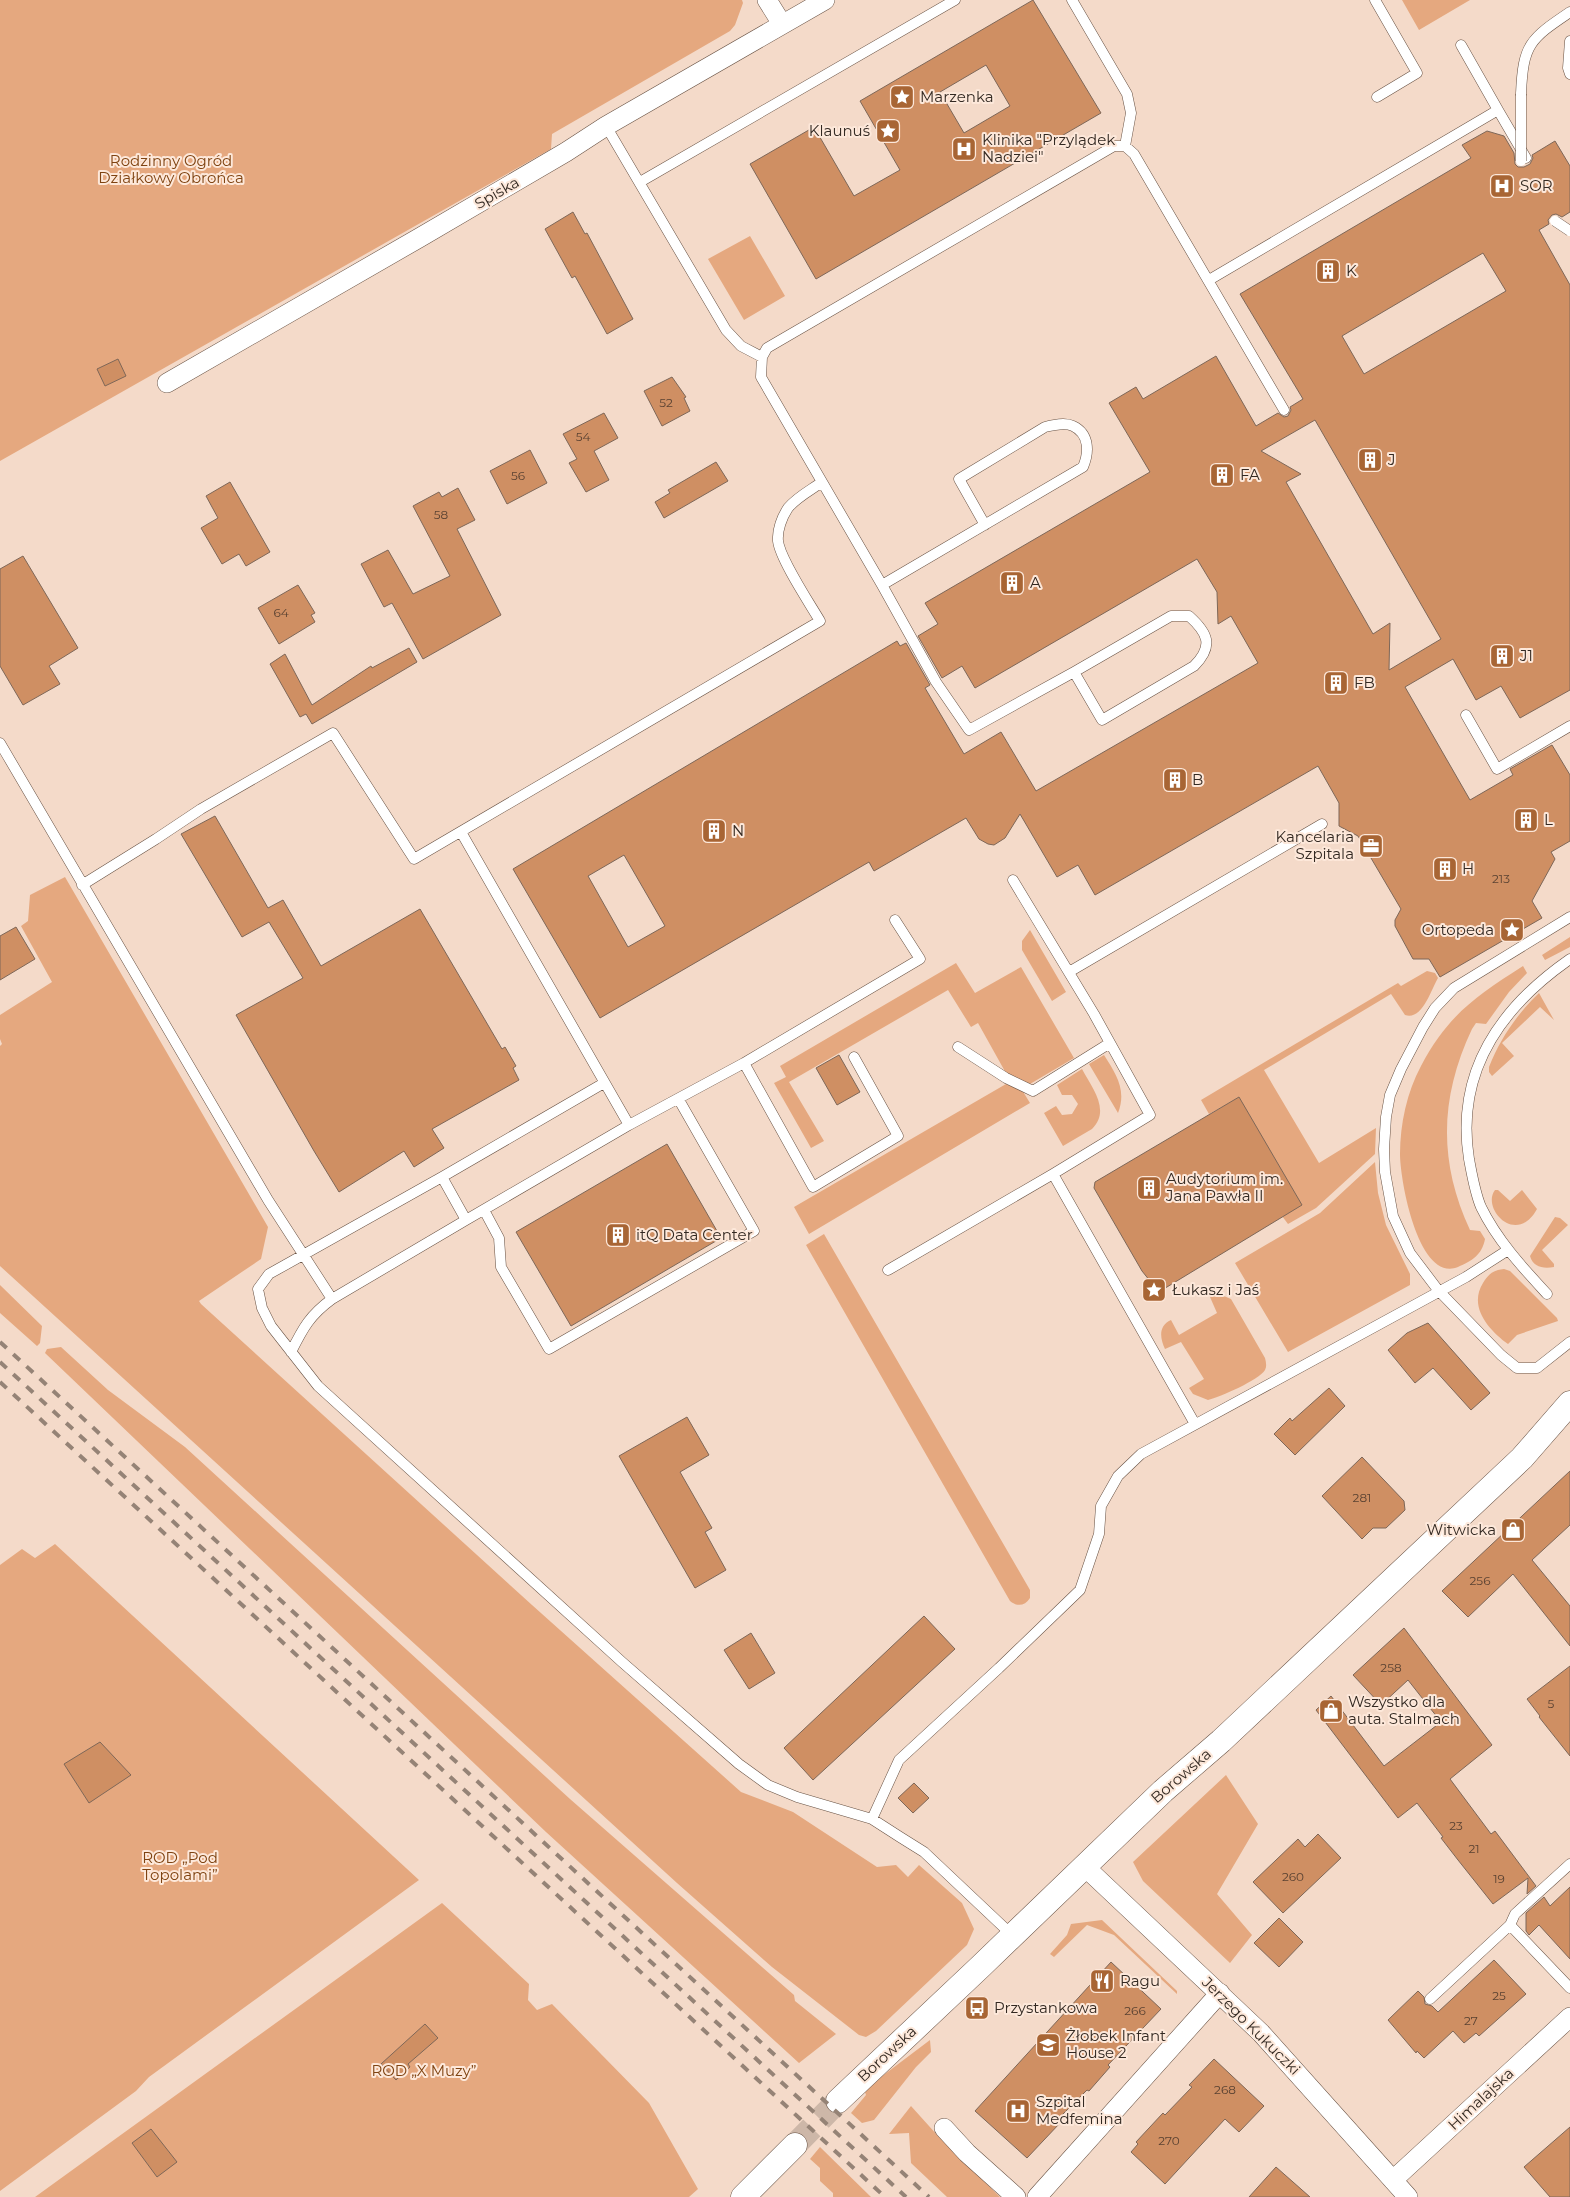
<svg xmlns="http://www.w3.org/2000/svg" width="1570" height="2197" font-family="Montserrat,sans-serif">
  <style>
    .green { fill: #e5a87f }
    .building { fill: #cf8f63; stroke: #7e6758; fill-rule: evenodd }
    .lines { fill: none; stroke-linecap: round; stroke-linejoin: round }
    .tertiary-tunnel { stroke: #cdb7a8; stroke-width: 24; stroke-dasharray: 24 12; stroke-linecap: butt }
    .service-casing { stroke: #685244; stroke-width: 11 }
    .minor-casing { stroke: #685244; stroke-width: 20 }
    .tertiary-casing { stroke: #685244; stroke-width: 25 }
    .service { stroke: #fff; stroke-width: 10 }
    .minor { stroke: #fff; stroke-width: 19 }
    .tertiary { stroke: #fff; stroke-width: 24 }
    .rail { stroke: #958376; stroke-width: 4; stroke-dasharray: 9 9; stroke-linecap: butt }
    .service-bridge-casing { stroke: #685244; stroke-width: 11; stroke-linecap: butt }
    .service-bridge { stroke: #fff; stroke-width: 10 }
    .labels { text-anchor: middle; stroke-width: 4; stroke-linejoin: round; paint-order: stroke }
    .number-label { font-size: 12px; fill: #5a4232 }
    .poi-label { font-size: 15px; fill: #332922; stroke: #fde8da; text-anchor: start }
    .park-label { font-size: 15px; fill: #7f4311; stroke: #fde8da }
    .street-label { font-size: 15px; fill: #332922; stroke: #fde8da }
  </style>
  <rect width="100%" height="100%" fill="#f4dac9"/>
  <!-- green -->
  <path class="green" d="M0 0H742L743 3 735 25 730 31 552 134 551 149 0 461Z
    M1402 0H1470L1419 30Z
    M750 236 785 296 744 320 708 259Z
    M65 877 268 1227 261 1259 199 1301 201 1304 532 1605 741 1792 793 1812 877 1867 896 1865 908 1877 919 1865 962 1903 974 1929 967 1945 876 2031 866 2037 859 2035 772 1967 677 1883 0 1266V1046L2 1044 0 1039V1015L52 982 21 926 28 921 30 895Z
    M1030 930 1066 992 1052 1001 1022 950V941Z
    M1570 937V947L1545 960 1542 955Z
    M956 963 975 993 1021 967 1074 1058 1030 1084 1007 1075 978 1023 971 1027 948 990 789 1082 824 1141 811 1148 774 1083 786 1077 780 1066Z
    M1523 966 1527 973 1509 992 1486 1024 1476 1023 1472 1029C1440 1097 1438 1161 1470 1230L1480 1231 1485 1239C1482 1255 1472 1261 1458 1267 1418 1283 1400 1179 1400 1154 1400 1124 1407 1092 1421 1066 1448 1015 1476 996 1523 966Z
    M1427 971 1435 973 1438 978C1431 990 1422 1021 1405 1015L1391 994 1264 1070 1319 1163 1376 1128 1375 1154 1316 1208 1288 1224 1282 1216 1239 1098 1209 1114 1201 1100 1398 983 1401 986Z
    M1539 993 1554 1020 1540 1007 1502 1043 1514 1056 1492 1076 1489 1072V1067C1500 1039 1517 1014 1539 993Z
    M1104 1055C1116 1074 1127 1090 1118 1113L1089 1064Z
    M1082 1069C1092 1088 1111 1110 1092 1129L1063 1146 1044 1113 1056 1106 1062 1115 1072 1114 1078 1104 1072 1095H1062L1057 1085Z
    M1006 1084 1022 1090 1030 1103 809 1234 794 1207Z
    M1375 1162 1378 1193 1386 1225 1410 1274V1285L1288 1352 1235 1263 1320 1213Z
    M1495 1190H1498L1510 1201 1522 1190 1537 1209C1516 1247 1481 1208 1495 1190Z
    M1555 1217 1560 1218 1568 1225 1542 1250 1554 1264V1267C1543 1269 1533 1267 1530 1256Z
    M824 1234 1030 1590V1598C1025 1606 1017 1607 1010 1601L806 1245Z
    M1504 1269 1510 1271 1557 1318 1558 1321 1517 1335 1508 1344C1489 1330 1468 1307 1483 1283 1489 1273 1494 1270 1504 1269Z
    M0 1285 42 1326 40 1343 37 1346 0 1313Z
    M1219 1294 1231 1299 1265 1358C1266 1362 1267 1366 1265 1370 1259 1380 1220 1397 1208 1400L1193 1394 1189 1388 1204 1379 1181 1342 1165 1349C1160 1338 1158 1326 1171 1320L1179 1335 1217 1313 1210 1297Z
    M61 1347 108 1390 185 1447 570 1799 794 1995 795 2001 836 2034 799 2063 546 1832 45 1353 47 1349Z
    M55 1544 419 1880 149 2077 136 2091 0 2191V1565L22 1549 35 1558Z
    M1226 1775 1258 1824 1217 1894 1252 1935 1230 1963 1143 1881 1133 1862Z
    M442 1903 529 1984 528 2000 537 2010 552 2004 649 2103 698 2189 689 2197H35Z
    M1102 1920 1177 1991V1994L1114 1935 1087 1925 1054 1957 1050 1954 1067 1935 1071 1924Z
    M930 2040 931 2052 916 2067 874 2120 862 2123 851 2113 866 2095 865 2092 881 2077Z
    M911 2106 938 2136 1000 2197H947L911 2163 909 2133 889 2134Z
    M820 2147 871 2197H833V2193L820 2181V2168L810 2159Z"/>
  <!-- building -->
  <path class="building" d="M1033 0 1101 113 816 279 750 164 814 127 854 196 900 170 860 101ZM986 65 1010 106 964 133 940 92Z
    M1487 131 1504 136 1514 153 1515 164 1518 167H1524L1530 164 1533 158 1532 155 1555 141 1570 166V212L1562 217 1556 214 1552 215 1548 220 1549 224 1539 230 1570 285V690L1520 718 1501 686 1476 700 1453 659 1405 687 1470 800 1513 775 1510 769 1552 745 1570 775V841L1551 852 1555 859 1532 901 1542 918 1440 977 1429 959H1413L1395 926V920L1401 909 1358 836 1339 826V803L1318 766 1095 895 1078 865 1057 877 1020 814 1005 838 994 845 988 844 979 839 966 818 874 871 869 862 600 1018 513 869 897 641 900 646 906 643 930 685 925 688 964 754 1001 732 1036 791 1258 663 1231 616 1218 624 1217 592 1197 559 975 688 962 666 942 678 918 636 938 624 925 603 1150 472 1109 403 1136 387 1143 399 1216 356 1256 426 1278 413 1284 417 1288 416 1291 410 1290 407 1303 399 1240 294 1471 158 1462 145ZM1483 253 1506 291 1364 374 1342 336ZM1315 420 1441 639 1389 670 1390 623 1373 634 1286 482 1301 474 1261 451ZM624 855 665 926 628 947 588 876Z
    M573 212 585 234 587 233 633 319 607 334 575 276 572 278 545 229Z
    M118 359 126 376 105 386 97 369Z
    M672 377 686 397 684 398 690 411 662 426 644 391Z
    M604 413 618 438 594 451 609 480 586 492 569 463 577 459 563 434Z
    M530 450 547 483 507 504 490 471Z
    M716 462 728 481 664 518 655 502 670 493 668 490Z
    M230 482 270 552 246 566 239 554 222 564 201 528 218 518 206 496Z
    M458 488 475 520 457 529 501 615 423 659 392 603 384 607 361 564 388 550 413 594 450 576 413 506 439 492 442 497Z
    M23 556 78 648 49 666 60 684 23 705 0 666V569Z
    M298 585 315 613 311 615 315 622 279 644 258 608Z
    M409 648 417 662 312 724 306 714 300 717 270 664 285 654 312 705 371 666 372 668Z
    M215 816 268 908 283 900 321 966 420 909 502 1049 505 1047 516 1066 513 1068 519 1080 432 1129 444 1148 414 1167 404 1151 339 1192 314 1151 236 1015 303 978 269 922 242 937 181 834Z
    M16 927 35 959 0 980V936Z
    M839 1055 860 1092 837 1105 816 1068Z
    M1239 1097 1302 1205 1162 1290 1157 1282 1150 1281 1142 1271 1094 1188 1095 1182Z
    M667 1144 721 1238 571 1326 516 1232Z
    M1428 1323 1490 1393 1471 1410 1433 1368 1415 1383 1388 1350 1407 1333Z
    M1329 1388 1345 1406 1295 1455 1274 1434 1290 1418 1292 1421Z
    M687 1417 709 1455 680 1472 712 1528 705 1532 726 1570 695 1588 619 1456Z
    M1362 1457 1404 1501 1405 1510 1386 1528H1373L1362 1539 1322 1496Z
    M1570 1471V1525L1532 1560 1570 1606V1646L1513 1574 1468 1617 1442 1591Z
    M924 1616 955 1649 813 1780 784 1748Z
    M1404 1628 1492 1745 1450 1779 1491 1834 1495 1831 1536 1886 1527 1894 1528 1878 1493 1904 1458 1860 1441 1838 1443 1837 1417 1803 1398 1818 1316 1710 1331 1696 1384 1766 1441 1722 1408 1680 1381 1705 1353 1675Z
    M751 1633 775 1673 749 1689 724 1650Z
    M1570 1666V1756L1539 1717 1540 1716 1527 1699Z
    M100 1742 131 1775 89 1803 64 1764Z
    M914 1783 929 1798 913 1813 898 1798Z
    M1318 1834 1341 1858 1283 1913 1253 1882 1298 1839 1305 1847Z
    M1570 1887V1959L1539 1925 1529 1935 1526 1931V1913L1544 1897 1550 1906Z
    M1279 1918 1303 1942 1279 1967 1254 1943Z
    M1494 1960 1526 1994 1479 2036 1476 2033 1464 2043 1453 2031 1424 2058 1417 2051 1416 2053 1388 2020 1418 1991 1424 1997 1425 2004 1432 2006 1438 2012Z
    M1111 1962 1161 2009 1108 2065 1110 2067 1089 2091 1087 2090 1057 2120 1060 2123 1027 2158 975 2111Z
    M425 2024 438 2038 408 2064 410 2067 396 2080 381 2064Z
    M1214 2059 1264 2106 1239 2132 1225 2119 1165 2184 1131 2152 1138 2144 1136 2142 1163 2113 1165 2115 1192 2087 1189 2085Z
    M1570 2127V2197H1550L1524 2167Z
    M151 2129 177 2162 157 2177 132 2143Z
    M1276 2167 1310 2197H1249Z"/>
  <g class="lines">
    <!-- tertiary-tunnel -->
    <path class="tertiary-tunnel" d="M795 2145 838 2101"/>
    <defs>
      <path id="service" d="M1072 0 1127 94 1131 113 1125 146
        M1375 0 1417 73 1377 97
        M1570 41 1568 68 1570 74
        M1461 45 1498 110
        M1521 94C1523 44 1530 39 1570 12
        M606 126 726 330 741 346 762 357
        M640 182 955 0
        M1209 280 1498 110 1526 158
        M882 585 1083 467C1089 453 1090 434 1073 426 1065 422 1053 425 1045 427L959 479 985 525
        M1074 672 1102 720 1194 666C1214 646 1208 633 1189 616H1171L1074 672 969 730 936 682 882 585 761 377 762 357 767 348 1114 146H1125L1134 154 1284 410
        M1466 715 1497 769 1570 726
        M0 743 268 1200 332 1299
        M461 832 629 1125 744 1063 920 959 895 920
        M82 885 156 839 201 809 333 733 414 859 820 621C810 604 780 559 778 541 777 530 782 517 788 508 797 497 811 490 822 482
        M1570 917 1454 988 1435 1008 1423 1027 1401 1069 1390 1095 1386 1117 1384 1149 1385 1172 1393 1216 1410 1253 1438 1290 1501 1355 1517 1368H1537L1570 1342
        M1069 972 1322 824
        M958 1047 1006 1078 1033 1091 1110 1043
        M744 1063 813 1187 898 1136 854 1057
        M604 1083 442 1177 269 1274 258 1289 262 1308 271 1326 318 1386 622 1662 739 1764 768 1785 797 1797 872 1819 900 1837 924 1852 1012 1935
        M1053 1174 1195 1424
        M484 1210 499 1238 501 1267 549 1349 754 1231 679 1100
        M466 1220 629 1125
        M888 1270 1053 1174 1150 1115 1094 1014 1013 880
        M1547 1294C1523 1268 1497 1240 1481 1207 1475 1193 1472 1175 1469 1159 1455 1071 1501 1007 1570 959
        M291 1352C303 1328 310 1315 332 1299L466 1220 442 1177
        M872 1819 899 1760 999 1668 1080 1590 1099 1534 1101 1506 1118 1476 1141 1454 1466 1277 1508 1250
        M1510 1925 1515 1914 1570 1864
        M1430 1999 1510 1925 1570 1988"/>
      <path id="minor" d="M767 0 782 24
        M167 383 419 238 566 152 606 126 825 0
        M1083 1865 1261 2033 1408 2197
        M944 2128 967 2153 1016 2197
        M1393 2180 1570 2017
        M1037 2197 1220 1993"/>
      <path id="tertiary" d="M838 2101 980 1967 1163 1791 1221 1741 1522 1458 1570 1403
        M743 2197 795 2145"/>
    </defs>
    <!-- service casing -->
    <use href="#service" class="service-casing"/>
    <!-- minor casing -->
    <use href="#minor" class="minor-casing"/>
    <!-- tertiary casing -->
    <use href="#tertiary" class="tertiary-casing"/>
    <!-- service -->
    <use href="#service" class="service"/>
    <!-- minor -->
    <use href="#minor" class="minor"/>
    <!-- tertiary -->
    <use href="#tertiary" class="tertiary"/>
    <!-- rail -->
    <path class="rail" d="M0 1342 929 2197
      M0 1362 906 2197
      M0 1382 885 2197"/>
    <defs>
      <path id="service-bridge" d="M1521 161V94
        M1555 221 1570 231"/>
    </defs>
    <!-- service-bridge casing -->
    <use href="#service-bridge" class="service-bridge-casing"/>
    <!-- service-bridge -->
    <use href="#service-bridge" class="service-bridge"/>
  </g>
  <!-- icons -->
  <defs>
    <symbol id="sight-square" viewBox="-11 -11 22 22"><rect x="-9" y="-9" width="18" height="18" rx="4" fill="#a86534" stroke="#fde8da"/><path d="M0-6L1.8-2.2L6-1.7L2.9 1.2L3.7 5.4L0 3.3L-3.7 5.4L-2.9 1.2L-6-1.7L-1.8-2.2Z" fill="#fff"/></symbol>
    <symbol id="hospital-square" viewBox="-11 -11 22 22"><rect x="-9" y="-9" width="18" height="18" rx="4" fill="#a86534" stroke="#fde8da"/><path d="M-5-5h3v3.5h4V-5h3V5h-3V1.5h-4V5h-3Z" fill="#fff"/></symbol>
    <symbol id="building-square" viewBox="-11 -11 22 22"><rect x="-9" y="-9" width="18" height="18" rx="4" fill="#a86534" stroke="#fde8da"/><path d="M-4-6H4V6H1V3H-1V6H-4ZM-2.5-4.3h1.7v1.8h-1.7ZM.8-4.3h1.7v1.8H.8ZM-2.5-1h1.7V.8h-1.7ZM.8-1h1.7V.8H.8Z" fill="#fff"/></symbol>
    <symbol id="office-square" viewBox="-11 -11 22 22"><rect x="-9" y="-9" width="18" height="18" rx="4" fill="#a86534" stroke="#fde8da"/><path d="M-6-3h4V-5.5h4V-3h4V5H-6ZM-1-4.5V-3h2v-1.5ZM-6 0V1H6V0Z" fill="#fff"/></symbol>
    <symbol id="shop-square" viewBox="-11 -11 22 22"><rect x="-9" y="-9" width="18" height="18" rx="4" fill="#a86534" stroke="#fde8da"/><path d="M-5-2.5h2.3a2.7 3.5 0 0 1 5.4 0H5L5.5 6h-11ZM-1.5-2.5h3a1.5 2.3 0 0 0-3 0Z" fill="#fff"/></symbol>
    <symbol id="restaurant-square" viewBox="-11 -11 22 22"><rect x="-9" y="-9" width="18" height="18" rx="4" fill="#a86534" stroke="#fde8da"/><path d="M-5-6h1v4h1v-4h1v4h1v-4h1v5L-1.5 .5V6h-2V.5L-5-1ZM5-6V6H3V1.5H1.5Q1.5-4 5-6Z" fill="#fff"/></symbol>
    <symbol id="bus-square" viewBox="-11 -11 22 22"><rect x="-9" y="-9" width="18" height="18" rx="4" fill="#a86534" stroke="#fde8da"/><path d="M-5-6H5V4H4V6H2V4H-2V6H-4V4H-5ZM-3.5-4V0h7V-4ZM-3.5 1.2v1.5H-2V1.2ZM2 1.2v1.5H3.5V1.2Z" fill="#fff"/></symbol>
    <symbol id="school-square" viewBox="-11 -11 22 22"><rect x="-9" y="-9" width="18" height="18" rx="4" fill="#a86534" stroke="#fde8da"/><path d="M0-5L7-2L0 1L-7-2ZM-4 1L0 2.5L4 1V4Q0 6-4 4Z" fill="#fff"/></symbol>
  </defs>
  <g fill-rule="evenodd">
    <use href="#sight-square" x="888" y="83" width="28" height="28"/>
    <use href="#sight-square" x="874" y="117" width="28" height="28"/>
    <use href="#hospital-square" x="950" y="135" width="28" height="28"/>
    <use href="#hospital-square" x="1488" y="172" width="28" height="28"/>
    <use href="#building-square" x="1314" y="257" width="28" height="28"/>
    <use href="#building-square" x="1356" y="446" width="28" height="28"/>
    <use href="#building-square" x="1208" y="461" width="28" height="28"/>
    <use href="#building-square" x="998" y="569" width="28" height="28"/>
    <use href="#building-square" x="1488" y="642" width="28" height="28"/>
    <use href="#building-square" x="1322" y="669" width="28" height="28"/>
    <use href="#building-square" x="1161" y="766" width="28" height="28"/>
    <use href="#building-square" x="1512" y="806" width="28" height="28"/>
    <use href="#building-square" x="700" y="817" width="28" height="28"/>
    <use href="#office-square" x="1357" y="832" width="28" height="28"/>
    <use href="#building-square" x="1431" y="855" width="28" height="28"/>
    <use href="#sight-square" x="1498" y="916" width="28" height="28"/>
    <use href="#building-square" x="1135" y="1174" width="28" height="28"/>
    <use href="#building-square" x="604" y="1221" width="28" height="28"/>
    <use href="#sight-square" x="1140" y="1276" width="28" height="28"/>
    <use href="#shop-square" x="1499" y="1516" width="28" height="28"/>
    <use href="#shop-square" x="1317" y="1697" width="28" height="28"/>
    <use href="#restaurant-square" x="1088" y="1967" width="28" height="28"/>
    <use href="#bus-square" x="963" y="1994" width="28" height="28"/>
    <use href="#school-square" x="1034" y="2031" width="28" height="28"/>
    <use href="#hospital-square" x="1004" y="2097" width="28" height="28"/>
  </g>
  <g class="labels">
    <!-- number labels -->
    <g class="number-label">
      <text x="666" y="407">52</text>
      <text x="583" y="441">54</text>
      <text x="518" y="480">56</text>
      <text x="441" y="519">58</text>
      <text x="281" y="617">64</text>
      <text x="1501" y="883">213</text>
      <text x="1362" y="1502">281</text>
      <text x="1480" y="1585">256</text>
      <text x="1391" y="1672">258</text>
      <text x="1551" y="1708">5</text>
      <text x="1456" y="1830">23</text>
      <text x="1474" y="1853">21</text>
      <text x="1293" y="1881">260</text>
      <text x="1499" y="1883">19</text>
      <text x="1499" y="2000">25</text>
      <text x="1135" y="2015">266</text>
      <text x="1471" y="2025">27</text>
      <text x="1225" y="2094">268</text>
      <text x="1169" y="2145">270</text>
    </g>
    <!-- poi labels -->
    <g class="poi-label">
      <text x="920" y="102">Marzenka</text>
      <text x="870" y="136" text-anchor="end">Klaunuś</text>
      <text x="982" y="145">Klinika "Przylądek<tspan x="982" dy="17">Nadziei"</tspan></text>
      <text x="1520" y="191">SOR</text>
      <text x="1346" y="276">K</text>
      <text x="1388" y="465">J</text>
      <text x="1240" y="480">FA</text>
      <text x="1030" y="588">A</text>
      <text x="1520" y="661">J1</text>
      <text x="1354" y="688">FB</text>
      <text x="1192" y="785">B</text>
      <text x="1544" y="825">L</text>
      <text x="732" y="836">N</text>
      <text x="1354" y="842" text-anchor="end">Kancelaria<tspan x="1354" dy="17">Szpitala</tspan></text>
      <text x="1462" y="874">H</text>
      <text x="1494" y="935" text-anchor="end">Ortopeda</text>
      <text x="1166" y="1184">Audytorium im.<tspan x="1166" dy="17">Jana Pawła II</tspan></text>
      <text x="636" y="1240">itQ Data Center</text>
      <text x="1172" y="1295">Łukasz i Jaś</text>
      <text x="1496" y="1535" text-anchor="end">Witwicka</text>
      <text x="1348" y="1707">Wszystko dla<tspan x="1348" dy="17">auta. Stalmach</tspan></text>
      <text x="1120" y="1986">Ragu</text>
      <text x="994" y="2013">Przystankowa</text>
      <text x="1066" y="2041">Żłobek Infant<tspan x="1066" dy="17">House 2</tspan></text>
      <text x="1036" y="2107">Szpital<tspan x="1036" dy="17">Medfemina</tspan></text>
    </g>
    <!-- park labels -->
    <g class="park-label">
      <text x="171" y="166">Rodzinny Ogród<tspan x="171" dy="17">Działkowy Obrońca</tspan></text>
      <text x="180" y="1863">ROD „Pod<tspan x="180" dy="17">Topolami”</tspan></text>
      <text x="424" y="2076">ROD „X Muzy”</text>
    </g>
    <!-- street labels -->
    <g class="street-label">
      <text transform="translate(497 193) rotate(-30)" y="5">Spiska</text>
      <text transform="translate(1181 1776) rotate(-41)" y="5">Borowska</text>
      <text transform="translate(1251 2026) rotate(45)" y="5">Jerzego Kukuczki</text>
      <text transform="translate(887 2054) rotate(-43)" y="5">Borowska</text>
      <text transform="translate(1481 2099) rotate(-43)" y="5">Himalajska</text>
    </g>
  </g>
</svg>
